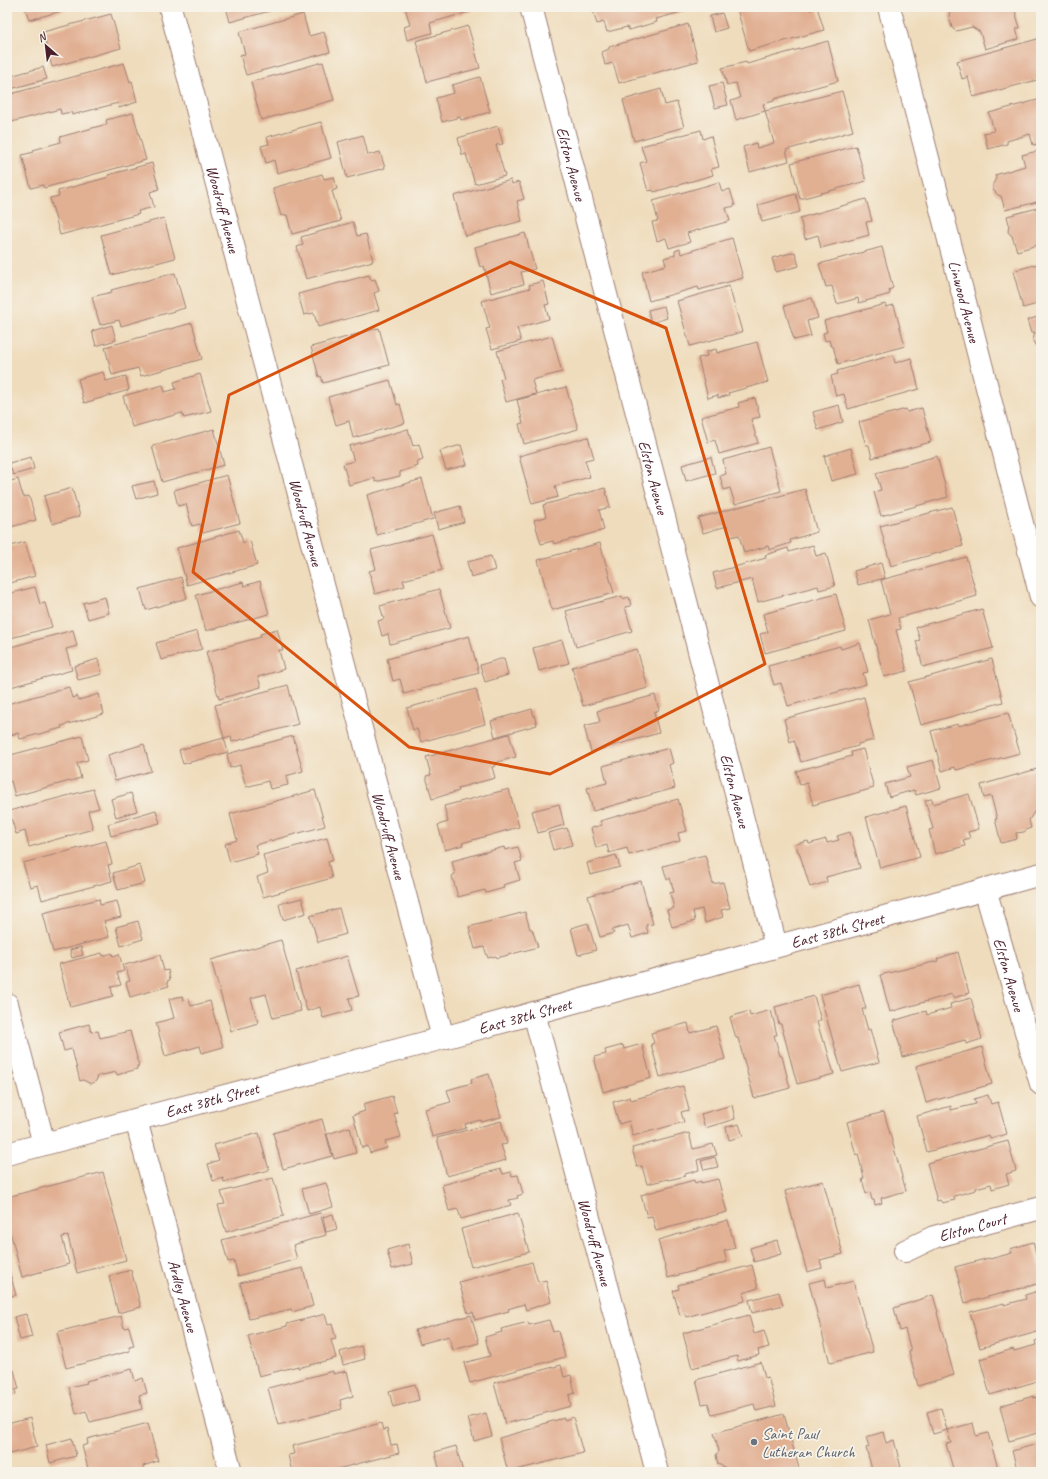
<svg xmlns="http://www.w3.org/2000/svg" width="1048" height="1479" font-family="Caveat,sans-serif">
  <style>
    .building { fill: #e1af92 }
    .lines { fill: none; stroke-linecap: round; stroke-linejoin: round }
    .minor-casing { stroke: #9c7e74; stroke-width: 24 }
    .minor { stroke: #fff; stroke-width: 22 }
    .marked { fill: none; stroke: #d8530f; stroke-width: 3; stroke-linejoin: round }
    .worship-dot { fill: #6b7280; stroke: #f7f3e8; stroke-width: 1.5 }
    .labels { text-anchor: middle; stroke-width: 3.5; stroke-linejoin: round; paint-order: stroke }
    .street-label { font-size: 16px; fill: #4a1f2b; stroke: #f7f3e8 }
    .worship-label { font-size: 16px; fill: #5b616d; stroke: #f7f3e8; text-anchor: start }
  </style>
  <rect width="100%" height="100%" fill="#f7f3e8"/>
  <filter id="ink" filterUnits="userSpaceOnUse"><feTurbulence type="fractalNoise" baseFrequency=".025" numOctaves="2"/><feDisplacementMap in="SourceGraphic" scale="8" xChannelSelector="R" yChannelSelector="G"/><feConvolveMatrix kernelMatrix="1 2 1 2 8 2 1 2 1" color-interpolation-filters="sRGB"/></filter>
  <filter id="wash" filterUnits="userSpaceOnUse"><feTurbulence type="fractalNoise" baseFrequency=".012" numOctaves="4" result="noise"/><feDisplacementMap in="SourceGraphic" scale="16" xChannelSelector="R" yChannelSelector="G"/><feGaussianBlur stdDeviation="0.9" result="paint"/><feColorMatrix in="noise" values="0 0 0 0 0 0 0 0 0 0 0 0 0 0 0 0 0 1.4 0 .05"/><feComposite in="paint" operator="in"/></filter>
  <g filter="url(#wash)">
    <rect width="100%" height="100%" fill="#efdcbc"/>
    <g id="blocks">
      <!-- building -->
      <path class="building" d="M25 7H76L29 20Z
        M226 7H284L230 22Z
        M405 7H470L472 11 430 23 432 33 407 40 404 27 410 25Z
        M592 7H687L688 10 656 19 657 22 629 30 627 27 607 32 604 22 597 24Z
        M743 7H809L810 10 817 7 824 30 749 51 737 9Z
        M964 7H1014L1020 28 1016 29 1019 39 985 49 980 32 972 27 956 31 952 28 949 16 950 11Z
        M722 13 727 28 714 32 710 16Z
        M111 14 121 48 52 67 43 32Z
        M303 14 309 36 324 32 330 52 246 75 240 55 245 54 239 32Z
        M688 24 698 61 619 83 613 63 605 65 602 52 609 49V47Z
        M468 26 480 68 427 82 416 41Z
        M1041 38V79L973 97 968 77 962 79 957 61Z
        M828 41 838 81 774 99V101L763 104 765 111 736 120 731 101 740 98 736 83 727 85 722 68 746 62 747 64Z
        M323 62 334 100 261 120 251 82Z
        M124 63 130 82 132 81 137 102 119 108 118 103 72 115 71 112 61 114 60 109 8 123 7 95Z
        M43 67 47 79 7 90V77Z
        M480 77 490 112 461 120 460 117 442 122 436 98 454 93 452 85Z
        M722 83 728 105 715 108 709 86Z
        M661 89 665 105 677 102 684 127 634 141 623 100Z
        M842 91 853 131 786 150 789 161 750 172 743 147 756 143 757 148 774 143 765 111Z
        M1041 99V143L1033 145 1030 134 1007 141V144L988 149 984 133 994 131 989 113Z
        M133 113 146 160 44 188 43 185 31 188 22 155 34 152 33 150 61 142 60 137 107 124 106 120Z
        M321 122 331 158 277 173 274 160 266 163 261 146 269 144 267 137Z
        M498 126 503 144 496 145 505 176 475 184 466 154 462 155 458 138Z
        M701 130 703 139 711 136 719 167 711 169 713 175 654 192 653 190 648 191 640 163 646 161 641 146Z
        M363 135 368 155 380 152 385 168 347 178 338 142Z
        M856 146 866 181 800 199 791 163Z
        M1041 150V201L1005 210 1001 196 998 195 993 190V184L996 178 995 175 1025 166 1022 155Z
        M152 163 159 189 150 192 154 207 138 211 139 214 60 235 50 198 59 196 58 191 109 177 108 175Z
        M322 174 324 179 334 177 337 189 332 191 341 221 292 234 287 215 281 216 273 188Z
        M511 180 512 184 519 182 524 199 517 201 522 221 465 236 454 196Z
        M719 182 722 192 730 189 735 206 726 208 730 221 687 233 690 242 669 248 666 238 657 241 652 222 658 221 653 201Z
        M796 194 800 212 762 222 758 205Z
        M866 199 872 221 866 222 869 235 821 248 818 235 805 239 800 218Z
        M1041 207V244L1017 251 1012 236 1008 232 1009 224 1007 216Z
        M164 218 175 258 112 275 101 235Z
        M353 222 357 236 366 234 373 261 306 279 297 247 303 245 301 237Z
        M525 233 535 269 521 272 524 284 491 293 484 266 480 267 475 247Z
        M732 238 743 278 699 290 698 287 649 301 642 272 666 265 664 258 675 255V251L680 249 681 254Z
        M882 247 893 288 889 290 890 294 859 303 858 298 837 304 832 286 826 287 819 264Z
        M795 252 799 266 776 272 772 258Z
        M1041 263V303L1023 308 1013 271Z
        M175 273 185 308 121 326 119 320 100 325 92 297 112 292 111 290Z
        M369 275 371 280 375 279 379 291 374 293 379 310 318 327 314 313 304 315 298 294Z
        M543 281 549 304 545 305 549 319 517 328 521 341 492 349 486 329 490 328 482 301 530 288 529 285Z
        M729 286 742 332 690 346 677 301Z
        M812 298 818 318 807 321 811 336 794 340 784 306Z
        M885 304 886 307 894 305 905 346 838 364 833 346H831L829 340 825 341 823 333 827 332 824 321Z
        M664 306 667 318 651 323 648 310Z
        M1041 316V350L1035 345 1033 341 1035 332 1031 333 1027 320Z
        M192 323 202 359 141 376 138 368 112 375 105 347Z
        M112 325 116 340 96 346 92 331Z
        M379 328 389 365 323 383 321 376 319 377 311 347Z
        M552 336 562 372 532 380 536 394 506 402 500 379 504 378 497 351Z
        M757 342 768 382 728 393 729 395 718 398V395L708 398 698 358 707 356 706 352 716 349 717 353Z
        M893 355 895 363 911 358 919 389 848 409 844 394 836 396 831 376 838 374 837 371Z
        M103 372 106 381 126 376 129 390 84 403 78 379Z
        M200 374 211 411 184 418 182 413 132 427 123 396 163 385 165 392 176 389 174 382Z
        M390 380 397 405 400 404 405 423 353 438 349 421 336 425 328 397Z
        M566 387 578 429 524 444 519 424 523 423 517 400Z
        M755 398 760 417 751 419 758 443 719 454 715 440 708 442 701 417 739 407 738 403Z
        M839 405 843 422 818 430 813 412Z
        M922 408 931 442 872 458 869 445H866L859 422 906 409 907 412Z
        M214 429 224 465 162 482 152 446Z
        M408 429 413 446 419 444 423 460 417 462 418 466 400 472V476L375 482V478L349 485 343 464 354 461 349 446Z
        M588 437 594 458 585 460 590 477 555 486 558 497 532 504 519 456Z
        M461 445 467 465 446 470 440 451Z
        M769 447 781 491 735 504 730 488 724 490 720 476 726 474 723 460Z
        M851 448 858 474 831 481 824 456Z
        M937 456 948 497 881 516 874 492 881 490 876 473Z
        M31 457 34 469 13 475 9 463Z
        M711 457 715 473 686 481 682 465Z
        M227 475 240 523 203 533 200 524 192 526 186 504 178 506 174 490Z
        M18 479 23 497 29 496 36 520 7 528V482Z
        M422 479 433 519 377 535 367 495Z
        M154 481 157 493 136 499 132 486Z
        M72 488 80 516 52 524 44 496Z
        M605 488 610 507 599 510 604 530 554 544 553 541 541 544 534 520 546 517 543 505Z
        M805 489 817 532 790 540 791 543 769 550 768 546 744 553 739 535 731 537 727 526 703 533 698 518Z
        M460 506 464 522 438 529 434 513Z
        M952 507 963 546 891 566 880 526Z
        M239 530 243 543 250 541 257 565 187 585 177 548Z
        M432 534 442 570 403 580 405 586 375 594 369 571 376 569 371 550Z
        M25 542 35 576 7 584V547Z
        M600 543 614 593 552 610 538 560Z
        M813 545 816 556 826 553 835 586 819 590 818 586 758 602 752 579 717 588 713 573 766 558 765 555 788 548 789 552Z
        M491 556 495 570 471 577 467 562Z
        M966 557 977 596 898 618 901 629 896 630 907 671 884 677 869 620 890 614 881 580Z
        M881 563 885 578 858 585 854 571Z
        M181 577 187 598 146 610 140 589Z
        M260 581 269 614 206 631 196 595 243 582 244 586Z
        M35 587 40 604 45 603 52 627 7 639V594Z
        M439 589 450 628 390 644 388 634 382 636 378 621 384 619 380 606Z
        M836 594 846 631 765 653 760 634 768 632 763 614Z
        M622 596 623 599 629 597 631 606 625 607 632 631 576 647 566 611Z
        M105 597 109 613 88 619 83 603Z
        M982 609 993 648 923 667 916 641 920 640 916 627Z
        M277 629 283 650H279L284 669 258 677 261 687 219 699 206 652 261 637 260 634Z
        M73 630 77 646 66 649 72 670 7 688V648Z
        M197 631 202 649 161 660 156 643Z
        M469 636 479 673 404 694 400 679 393 681 387 659Z
        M562 640 569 663 539 671 533 648Z
        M860 643 868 672 863 673 866 684 788 706 781 683 774 685 768 666 840 646 841 649Z
        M637 649 648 688 583 706 572 667Z
        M504 658 508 675 485 682 480 665Z
        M98 659 102 674 78 680 74 666Z
        M992 659 1003 702 921 725 909 682Z
        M288 685 298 724 232 742 231 736 224 738 228 752 183 764 179 750 224 738 215 705Z
        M69 687 72 698 77 696 79 700 99 694 104 714 61 726 62 728 20 739 18 733 7 736V704Z
        M476 689 485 724 421 742 417 729 413 730 407 708Z
        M655 695 659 710 654 712 659 733 591 752 584 726 600 722 597 711Z
        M864 697 874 740 858 744V746L801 762 794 740 790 742 784 719Z
        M532 709 537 725 495 737 491 721Z
        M1008 713 1020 753 956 770 955 767 942 771 931 731 958 724V726Z
        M509 734 516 757 494 763 495 766 492 767 495 778 458 788 459 791 432 799 426 776 431 775 426 757Z
        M82 736 88 760 77 763 81 778 15 796 11 781 7 782V756Z
        M293 736 303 771 286 776 288 785 270 789 268 781 246 787 240 765 230 768 227 754Z
        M144 744 151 771 115 781 108 755Z
        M669 748 673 763 669 765 675 788 593 811 587 788 607 783 603 766Z
        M863 749 874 788 813 805 807 783 800 785 796 771 852 756 851 752Z
        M933 760 941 788 916 795 914 790 889 797 885 784 910 777 907 767Z
        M1037 769 1041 785V810L1034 812 1029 820 1031 828 1028 829 1024 832 1016 833 1017 839 1001 843 995 819H997L991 796 984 798 981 785Z
        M93 789 99 808 88 811 93 829 29 847 25 831 16 834 9 811Z
        M509 789 519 827 462 843 463 845 445 850 438 825 448 822 444 806Z
        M315 790 325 826 255 845 258 854 230 862 225 844 237 840 230 814Z
        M131 793 137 811 116 817 111 799Z
        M969 794 979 829 968 832 970 838 963 840 965 846 935 854 929 830 933 829 925 800 932 799 933 804Z
        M678 799 687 831 678 833 680 841 629 855 627 848 609 853 607 845 596 848 591 828 602 825 600 821Z
        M559 804 564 825 538 833 532 811Z
        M906 806 920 857 880 868 866 817Z
        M156 810 160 823 111 836 108 824Z
        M567 828 572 845 553 850 548 833Z
        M850 832 860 868 826 877 827 882 810 887 799 852H798L796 844 808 841 809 844 826 839 827 843 839 840 837 836Z
        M327 838 333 860 328 862 332 878 263 897 257 877 268 873 263 855Z
        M106 841 112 864 108 865 112 881 42 900 38 885 30 887 23 863Z
        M504 847 505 850 518 847 522 861 515 863 520 880 503 885 504 888 486 893 485 890 458 897 452 876 455 874 452 861Z
        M616 855 620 867 590 875 587 863Z
        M705 855 713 884 723 882 730 908 721 910 723 917 705 923 702 909 693 911 695 921 672 927 667 910 674 908 670 893 674 892 670 878 667 880 663 866Z
        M140 865 145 883 118 890 113 873Z
        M641 881 653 924 646 925 648 933 632 938 628 925 612 930 614 933 600 937 588 896Z
        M302 898 306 913 283 920 279 904Z
        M99 899 100 905 117 901 121 917 104 921 109 937 53 952 43 913Z
        M339 908 346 934 318 942 310 916Z
        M525 912 530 929H532L538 947 497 958 496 956 488 958 484 947 475 949 469 927Z
        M138 921 143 939 121 946 116 927Z
        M588 923 596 950 578 955 571 928Z
        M281 940 301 1011 273 1018 266 994 251 998 258 1023 231 1031 211 960Z
        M81 947 83 955 72 958 70 950Z
        M958 952 969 993 953 998 952 994 890 1012 880 975 938 961 937 959Z
        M102 953 103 956 112 953 113 956 119 954 124 971 117 973 121 985 111 987 113 996 70 1007 59 964Z
        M160 955 164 971 168 970 170 980 167 981 169 986 130 997 126 982 130 981 125 965Z
        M347 956 359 996 349 998 352 1010 323 1018 320 1007 307 1011 296 971Z
        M859 984 866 1009H862L868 1030 870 1029 879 1062 842 1072 820 995Z
        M182 996 183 1000 189 999 191 1006 210 1001 223 1047 202 1053 200 1046 165 1056 156 1023 174 1018 169 999Z
        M814 996 821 1020 817 1022 823 1042H825L834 1074 797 1084 781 1024H779L775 1007Z
        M971 998 982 1039 966 1044 965 1040 903 1057 893 1021 926 1011 927 1015 951 1008 950 1004Z
        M771 1010 777 1035H774L780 1056H782L790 1088 754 1098 738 1038H736L730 1017 749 1011 750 1016Z
        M688 1023 690 1033 716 1026 725 1059 660 1077 651 1044 654 1043 651 1033Z
        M89 1024 91 1032 98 1031 100 1038 130 1031 139 1066H137V1069L117 1075 116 1072 98 1076 96 1081 91 1084 83 1080 80 1081 72 1049 64 1051 59 1032Z
        M642 1044 651 1078 603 1092 594 1057 606 1054 605 1050 623 1045 624 1049Z
        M982 1047 992 1084 926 1103 916 1066Z
        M489 1074 501 1117 481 1122V1120L465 1124 466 1128 432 1137 425 1109 451 1102 447 1090 472 1083 471 1079Z
        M683 1086 689 1110 681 1112 684 1122 633 1136 629 1121 619 1124 613 1102 630 1097 631 1100Z
        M988 1095 991 1104 998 1102 1007 1134 990 1139 989 1135 927 1152 917 1116 951 1106V1110L976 1104 974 1099Z
        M392 1096 397 1113 394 1114 401 1137 385 1141 387 1148 370 1153 368 1146 362 1148 353 1115 365 1111 363 1104Z
        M732 1105 735 1119 705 1128 701 1114Z
        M884 1112 906 1191 881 1198 882 1203 875 1205 874 1200H872L870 1192 866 1194 862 1179 864 1178 858 1154 856 1155 847 1122Z
        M322 1119 332 1156 283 1169 273 1133Z
        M501 1121 507 1144 501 1145 506 1160 447 1176 437 1138Z
        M739 1124 743 1136 729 1140 726 1127Z
        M350 1127 356 1153 334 1159 327 1134Z
        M259 1133 269 1170 224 1182 223 1178 213 1181 208 1164 219 1160 214 1145Z
        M689 1133 693 1149 713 1144 717 1155 697 1160 699 1170 685 1174V1176L669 1180 668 1179 647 1184 642 1166 637 1167 632 1148Z
        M1008 1141 1016 1171 1006 1174 1009 1184 992 1189 991 1184 976 1188V1190L954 1196 955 1200 942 1203 940 1200 937 1201 927 1163Z
        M715 1157 718 1167 704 1170 701 1161Z
        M501 1169 503 1174 511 1172 512 1176 518 1175 523 1194 517 1196 518 1198 509 1200 511 1205 461 1219 458 1209 449 1211 442 1185Z
        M103 1172 126 1260 77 1273 68 1236 62 1237 69 1264 22 1277 7 1220V1197Z
        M273 1178 284 1216 226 1232 218 1205 225 1204 221 1192Z
        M718 1179 727 1212 656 1231 652 1216 647 1217 641 1195 694 1180 695 1183 701 1181V1183Z
        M823 1181 843 1254 820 1260 822 1268 807 1272 785 1191Z
        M326 1183 333 1207 309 1214 302 1189Z
        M320 1213 326 1235 293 1245 297 1259 238 1276 234 1261 228 1262 222 1240Z
        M518 1213 529 1252 471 1267 461 1229Z
        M333 1214 337 1229 326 1232 323 1217Z
        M728 1220 735 1248 724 1251 727 1262 668 1278 658 1240Z
        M777 1240 781 1254 754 1262 750 1248Z
        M1033 1242 1039 1265H1041V1283L965 1303 955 1267 989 1258 990 1259 1012 1253 1010 1249Z
        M408 1244 413 1264 392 1269 387 1250Z
        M532 1262 538 1282 546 1280 551 1302 526 1310 524 1304 508 1309 509 1311 475 1320 473 1312 468 1313 459 1282Z
        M7 1263 16 1295 7 1297Z
        M752 1265 758 1288 743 1293 745 1301 686 1317 685 1314 680 1315 673 1291 679 1289 678 1285Z
        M303 1268 313 1306 292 1312 291 1309 249 1319 240 1283Z
        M131 1270 141 1307 118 1313 109 1276Z
        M825 1279 827 1288 853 1281 873 1352 830 1363 809 1283Z
        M1041 1290V1331L980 1348 970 1312 1004 1303V1305L1026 1299 1025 1295Z
        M779 1292 783 1305 752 1313 749 1300Z
        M933 1295 938 1312 937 1313 954 1375 918 1386 909 1352 911 1351 905 1329 900 1331 894 1308Z
        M26 1314 32 1337 20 1340 14 1317Z
        M325 1314 328 1325 332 1324 336 1339 331 1340 336 1358 298 1368V1366L259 1376 248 1336 287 1326V1324Z
        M471 1315 479 1343 453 1350 449 1336 420 1344 415 1330Z
        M749 1315 754 1334 764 1331 769 1347 758 1350 759 1355 738 1361 737 1356 692 1368 683 1333Z
        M121 1316 124 1328 129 1327 134 1346 129 1347 130 1351 66 1368 57 1332Z
        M549 1320 553 1332 558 1331 565 1357 470 1383 464 1363 490 1356 485 1337 502 1332 501 1329 528 1322 529 1325Z
        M1041 1339V1380L990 1395 980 1359 1013 1349 1014 1351 1036 1345 1035 1341Z
        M361 1346 365 1359 343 1365 340 1352Z
        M7 1362 10 1371 14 1370 19 1389 15 1390 16 1394 7 1397Z
        M761 1362 765 1378 768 1377 776 1406 756 1411 754 1404 712 1415 708 1403 702 1404 696 1380Z
        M561 1365 564 1377 571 1375 575 1393 569 1395 571 1406 505 1424 494 1383Z
        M132 1369 135 1381 143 1378 147 1393 139 1395 142 1409 90 1422 86 1411 76 1414 69 1387 87 1383 86 1381Z
        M333 1371V1374L347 1371 353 1396 340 1400 342 1409 278 1425 268 1388Z
        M415 1384 419 1400 393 1407 389 1391Z
        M1033 1396 1034 1398 1041 1396V1432L1009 1441 1000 1406Z
        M941 1408 947 1430 973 1423 976 1436 988 1433 999 1472H954L946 1444 951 1443 947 1430 933 1434 927 1412Z
        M486 1413 492 1436 474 1441 468 1418Z
        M784 1414 800 1472H727L726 1468 718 1464 716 1455 719 1451 714 1433Z
        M573 1417 583 1453 508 1472 499 1438 535 1428V1426L564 1418 565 1420Z
        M30 1418 37 1447 9 1454 7 1445V1424Z
        M148 1423 158 1461 143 1466 144 1472H126V1470L119 1472H89L82 1446 88 1444 87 1439Z
        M381 1423 383 1430 387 1429 391 1445 397 1444 399 1453 326 1472H292L288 1455 294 1454 292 1446Z
        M883 1432 886 1443 894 1440 902 1472H873L866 1448 869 1447 866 1437Z
        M72 1438 76 1456 50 1463 46 1445Z
        M1041 1443V1472H1018L1012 1451Z
        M456 1446 463 1472H440L435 1452Z"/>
    </g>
  </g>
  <g filter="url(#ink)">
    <use href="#blocks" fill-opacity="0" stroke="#9c7e74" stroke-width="1"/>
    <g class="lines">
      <defs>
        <g id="minor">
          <path id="s1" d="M170 7 443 1038"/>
          <path id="s2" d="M531 7 776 946"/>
          <path id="s3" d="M889 7 1041 597"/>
          <path id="s4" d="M985 889 1041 1084"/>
          <path d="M7 1004 44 1144"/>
          <path id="s5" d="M534 1013 657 1472"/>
          <path id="s6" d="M136 1120 231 1472"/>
          <path id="s7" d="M7 1154 443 1038 1041 874"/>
          <path id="s8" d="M905 1251 934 1237 1041 1208"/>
        </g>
      </defs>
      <!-- minor casing -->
      <use href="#minor" class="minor-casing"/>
      <!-- minor -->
      <use href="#minor" class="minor"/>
    </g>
  </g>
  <!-- marked area -->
  <path class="marked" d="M510 262 666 328 765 664 550 774 409 747 193 572 229 395Z"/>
  <!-- markers -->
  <circle class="worship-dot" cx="754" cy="1442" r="4"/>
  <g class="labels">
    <!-- street labels -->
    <g class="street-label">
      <text dy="6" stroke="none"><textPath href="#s2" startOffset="162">Elston Avenue</textPath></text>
      <text dy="6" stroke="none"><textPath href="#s1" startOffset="209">Woodruff Avenue</textPath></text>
      <text dy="6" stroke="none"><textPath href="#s3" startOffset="304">Linwood Avenue</textPath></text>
      <text dy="6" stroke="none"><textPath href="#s2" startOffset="486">Elston Avenue</textPath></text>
      <text dy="6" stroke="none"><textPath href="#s1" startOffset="533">Woodruff Avenue</textPath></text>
      <text dy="6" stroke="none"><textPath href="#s2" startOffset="810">Elston Avenue</textPath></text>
      <text dy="6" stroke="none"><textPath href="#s1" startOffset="857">Woodruff Avenue</textPath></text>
      <text dy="6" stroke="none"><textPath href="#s7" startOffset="860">East 38th Street</textPath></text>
      <text dy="6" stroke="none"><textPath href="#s4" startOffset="89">Elston Avenue</textPath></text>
      <text dy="6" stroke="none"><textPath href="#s7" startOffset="536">East 38th Street</textPath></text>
      <text dy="6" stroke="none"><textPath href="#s7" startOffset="212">East 38th Street</textPath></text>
      <text dy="6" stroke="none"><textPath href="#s8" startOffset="72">Elston Court</textPath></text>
      <text dy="6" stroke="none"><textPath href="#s5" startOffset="237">Woodruff Avenue</textPath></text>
      <text dy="6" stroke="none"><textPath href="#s6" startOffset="182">Ardley Avenue</textPath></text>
    </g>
    <!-- worship labels -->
    <g class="worship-label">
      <text x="762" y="1439">Saint Paul<tspan x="762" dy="18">Lutheran Church</tspan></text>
    </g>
  </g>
  <!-- margin -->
  <rect width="1048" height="1479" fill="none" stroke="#f7f3e8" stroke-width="24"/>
  <!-- north arrow -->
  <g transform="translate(46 46) rotate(332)" stroke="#f7f3e8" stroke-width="3" paint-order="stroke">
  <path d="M0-3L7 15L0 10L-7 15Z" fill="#4a1f2b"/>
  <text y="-6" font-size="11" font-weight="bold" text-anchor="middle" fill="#4a1f2b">N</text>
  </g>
</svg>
